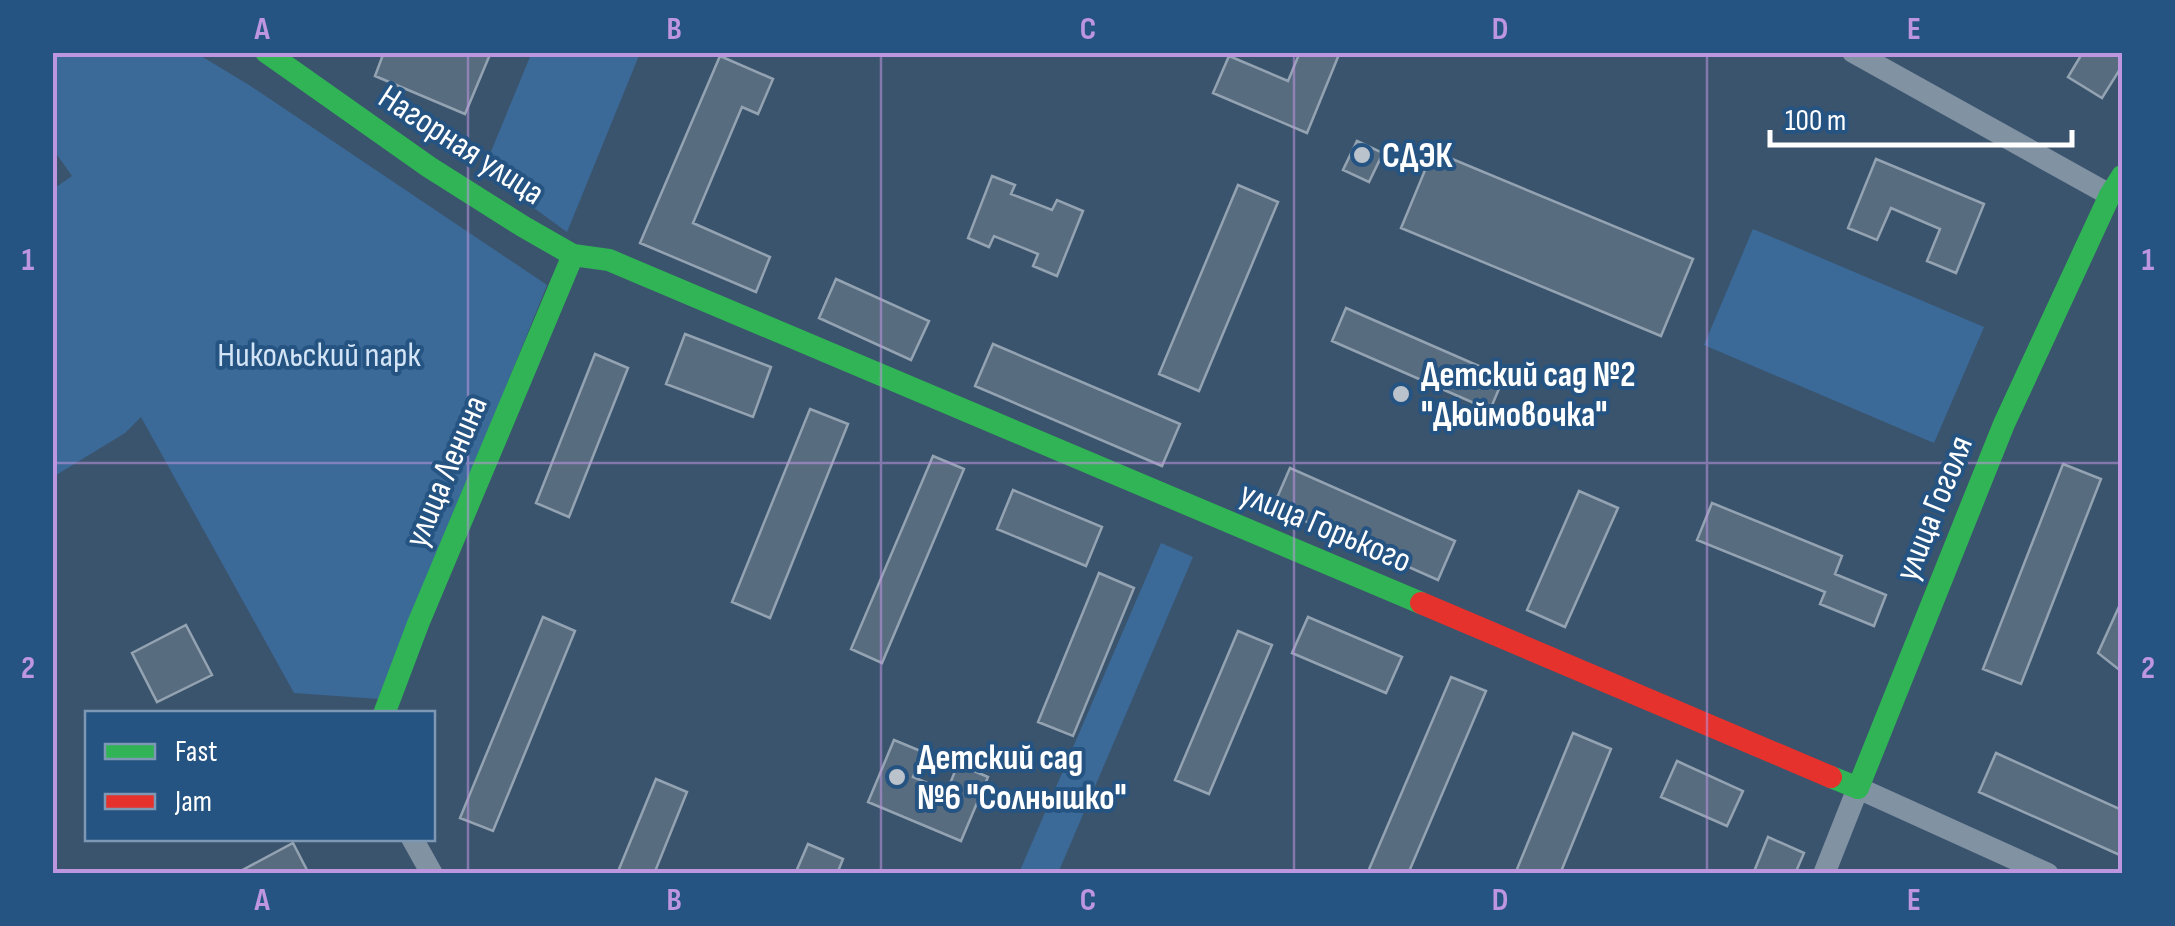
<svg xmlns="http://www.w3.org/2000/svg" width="2175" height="926" font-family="'Sofia Sans Condensed',sans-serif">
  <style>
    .green { fill: #3b6a98 }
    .building { fill: #586c80; stroke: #94a3b2; stroke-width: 2.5 }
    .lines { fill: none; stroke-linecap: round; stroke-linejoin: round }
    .street { stroke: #8192a3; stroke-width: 22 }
    .fast { stroke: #30b455; stroke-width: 22 }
    .jam { stroke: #e5322d; stroke-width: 22 }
    .grid { fill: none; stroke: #bd96df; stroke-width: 2.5; stroke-opacity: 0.55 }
    .poi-dot { fill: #bac3cc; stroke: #265482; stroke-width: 4 }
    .labels { text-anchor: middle; stroke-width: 8; stroke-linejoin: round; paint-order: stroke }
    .street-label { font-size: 35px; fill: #fff; stroke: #265482 }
    .poi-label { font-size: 35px; font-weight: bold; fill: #fff; stroke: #265482; text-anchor: start }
    .park-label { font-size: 35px; fill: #d2e4f5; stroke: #265482 }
    .neatline { fill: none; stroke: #bd96df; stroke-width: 4 }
    .grid-label { font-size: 32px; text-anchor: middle; font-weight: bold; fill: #bd96df }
  </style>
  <rect width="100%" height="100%" fill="#3b546d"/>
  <!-- green -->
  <path class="green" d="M532 52 640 53 567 232 483 171Z
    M53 53H196L249 85 547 285 380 699 294 693 141 417 125 433 53 477 52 190 72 176 53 149Z
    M1753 229 1984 327 1934 443 1704 345Z
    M1161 543 1193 557 1058 873H1019Z"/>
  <!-- building -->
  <path class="building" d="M384 52H491L465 114 375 76Z
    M1300 52H1340L1307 133 1213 93 1229 56 1288 81Z
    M2083 52H2122V66L2102 98 2068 77Z
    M720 56 773 79 758 114 742 107 693 223 770 257 756 292 640 243Z
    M1357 141 1383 153 1369 182 1343 170Z
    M1433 151 1693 259 1661 336 1401 228Z
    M1876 159 1984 204 1956 273 1927 261 1940 229 1891 208 1877 240 1848 228Z
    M992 176 1015 185 1011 194 1052 210 1057 200 1083 211 1057 276 1033 266 1038 254 994 236 989 247 968 238Z
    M1238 185 1278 202 1199 391 1159 374Z
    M836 279 929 321 911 360 819 318Z
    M1346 308 1504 377 1490 410 1332 341Z
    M685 334 771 367 753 417 666 384Z
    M993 344 1180 424 1162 466 975 386Z
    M595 354 628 368 569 517 536 503Z
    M810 409 848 424 770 618 732 602Z
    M933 456 964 469 882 663 851 649Z
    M2063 464 2101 479 2021 684 1983 669Z
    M1290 468 1455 541 1438 580 1273 507Z
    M1013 490 1102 527 1086 566 997 529Z
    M1579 491 1618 508 1565 627 1527 610Z
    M1712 503 1842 556 1835 574 1886 595 1874 626 1820 604 1825 592 1697 540Z
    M1099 573 1134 588 1073 736 1038 722Z
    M2122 600V672L2098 653Z
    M543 617 575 631 493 831 460 818Z
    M1308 617 1402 657 1386 693 1292 653Z
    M186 625 212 675 157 702 132 653Z
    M1238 631 1272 645 1209 794 1175 780Z
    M1451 677 1486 691 1408 874H1367Z
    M1573 733 1611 749 1560 874H1515Z
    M894 740 923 752 913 777 947 791 958 764 988 777 961 841 868 802Z
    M1996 753 2122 810V856L1979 792Z
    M1677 761 1743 791 1727 826 1661 797Z
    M656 779 687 792 654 874H617Z
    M1768 837 1804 853 1795 874H1753Z
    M293 843 309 874H235Z
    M808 844 843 859 837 874H795Z"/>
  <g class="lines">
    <!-- street -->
    <path class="street" d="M1853 52 2110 195
      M412 838 432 874
      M1824 874 1858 788 2048 874"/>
    <!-- fast -->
    <path class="fast" d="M266 52 429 167 524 227 573 255 609 260 1421 603
      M384 714 418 624 573 255
      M1831 777 1858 788 2004 424 2110 195 2122 176"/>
    <!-- jam -->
    <path class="jam" d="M1421 603 1831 777"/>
  </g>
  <!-- grid -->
  <path class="grid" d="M468 52V874M881 52V874M1294 52V874M1707 52V874M52 463H2122"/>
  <!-- markers -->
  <g class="poi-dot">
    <circle cx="1362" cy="155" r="10"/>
    <circle cx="1401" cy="394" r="10"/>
    <circle cx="897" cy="777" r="10"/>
  </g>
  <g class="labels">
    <!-- street labels -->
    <g class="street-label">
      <text transform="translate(462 144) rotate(33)" y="12">Нагорная улица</text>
      <text transform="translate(445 471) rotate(-67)" y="12">улица Ленина</text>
      <text transform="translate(1933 508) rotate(-68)" y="12">улица Гоголя</text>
      <text transform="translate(1326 526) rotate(23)" y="12">улица Горького</text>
    </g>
    <!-- poi labels -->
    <g class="poi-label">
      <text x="1382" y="167">СДЭК</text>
      <text x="1421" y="386">Детский сад №2<tspan x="1421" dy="40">"Дюймовочка"</tspan></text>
      <text x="917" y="769">Детский сад<tspan x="917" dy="40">№6 "Солнышко"</tspan></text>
    </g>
    <!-- park labels -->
    <g class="park-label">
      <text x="319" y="366">Никольский парк</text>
    </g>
  </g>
  <!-- border -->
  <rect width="2175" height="926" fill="none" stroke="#265482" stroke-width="110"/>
  <!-- legend -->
  <rect x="85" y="711" width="350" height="130" fill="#265482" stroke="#7d98b4" stroke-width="2.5"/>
  <rect x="105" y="744" width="50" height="15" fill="#30b455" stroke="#7d98b4" stroke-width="2.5"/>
  <text x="175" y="761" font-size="30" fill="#ffffff">Fast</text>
  <rect x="105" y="794" width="50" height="15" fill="#e5322d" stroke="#7d98b4" stroke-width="2.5"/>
  <text x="175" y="811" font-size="30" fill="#ffffff">Jam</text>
  <!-- scale -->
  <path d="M1770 130v15h302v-15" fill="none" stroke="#ffffff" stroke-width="5"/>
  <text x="1785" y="130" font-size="30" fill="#ffffff" stroke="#265482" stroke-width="8" paint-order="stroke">100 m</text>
  <rect x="55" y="55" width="2065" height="816" class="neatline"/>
  <g class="grid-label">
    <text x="262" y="39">A</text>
    <text x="674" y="39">B</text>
    <text x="1088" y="39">C</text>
    <text x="1500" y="39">D</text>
    <text x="1914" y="39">E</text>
    <text x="28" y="270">1</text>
    <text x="2148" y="270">1</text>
    <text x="28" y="678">2</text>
    <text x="2148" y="678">2</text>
    <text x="262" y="910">A</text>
    <text x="674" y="910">B</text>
    <text x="1088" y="910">C</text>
    <text x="1500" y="910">D</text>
    <text x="1914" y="910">E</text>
  </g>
</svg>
